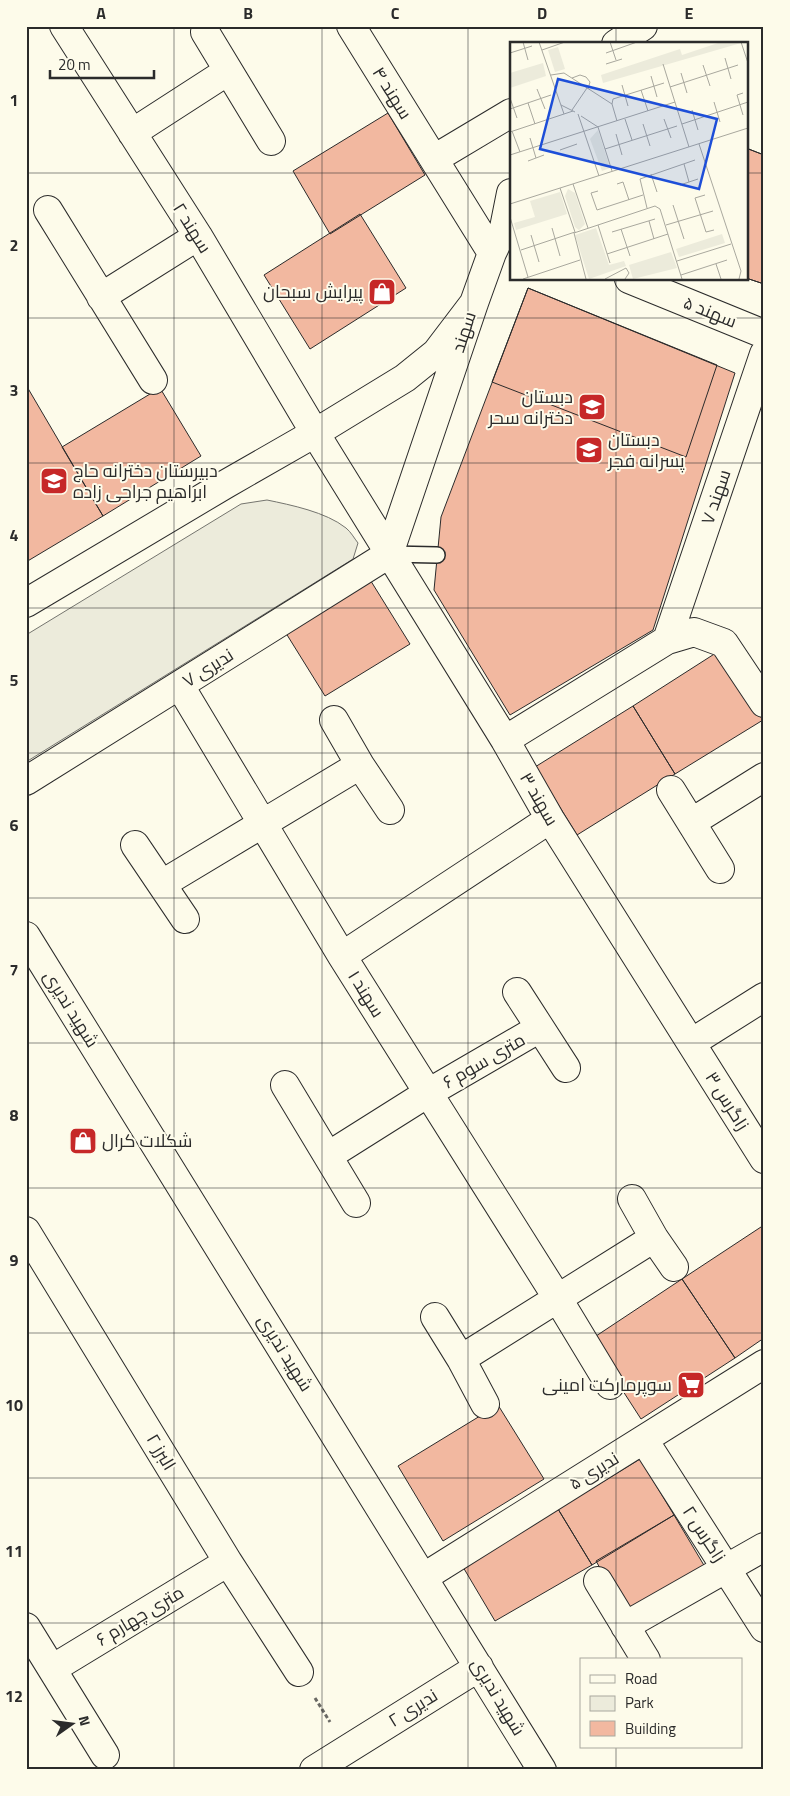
<svg xmlns="http://www.w3.org/2000/svg" width="790" height="1796" font-family="'Titillium Web',Cairo,sans-serif">
  <style>
    .green { fill: #ecebdb; stroke: #74746e }
    .building { fill: #f2b8a0; stroke: #2b2b2b }
    .lines { fill: none; stroke-linecap: round; stroke-linejoin: round }
    .lane-casing { stroke: #2b2b2b; stroke-width: 18 }
    .street-casing { stroke: #2b2b2b; stroke-width: 30 }
    .secondary-casing { stroke: #2b2b2b; stroke-width: 30 }
    .path { stroke: #6a6964; stroke-width: 3; stroke-dasharray: 4 2.5; stroke-linecap: butt }
    .lane { stroke: #fdfbea; stroke-width: 15 }
    .street { stroke: #fdfbea; stroke-width: 28 }
    .secondary { stroke: #fdfbea; stroke-width: 28 }
    .grid { fill: none; stroke: #2b2b2b; stroke-width: 1; stroke-opacity: 0.55 }
    .labels { text-anchor: middle; stroke-width: 4; stroke-linejoin: round; paint-order: stroke }
    .street-label { font-size: 18px; fill: #2b2b2b; stroke: #fdfbea }
    .poi-label { font-size: 18px; fill: #2b2b2b; stroke: #fdfbea; text-anchor: end }
    .inset-road { fill: none; stroke: #a9a89e; stroke-width: 1 }
    .view { fill: #1d4ed8; fill-opacity: 0.15; stroke: #1d4ed8; stroke-width: 2.5 }
    .inset-edge { fill: none; stroke: #2b2b2b; stroke-width: 2.5 }
    .neatline { fill: none; stroke: #2b2b2b; stroke-width: 2 }
    .grid-label { font-size: 16px; text-anchor: middle; font-weight: bold; fill: #2b2b2b }
  </style>
  <rect width="100%" height="100%" fill="#fdfbea"/>
  <!-- green -->
  <path class="green" d="M267 500C291 505 326 512 346 528 351 532 354 538 358 543L353 559 26 762V635L241 504Z"/>
  <!-- building -->
  <path class="building" d="M388 113 425 175 330 234 293 171Z
    M746 148 764 155V284L746 278Z
    M746 148 764 155V284L746 278Z
    M360 214 406 288 310 349 264 275Z
    M528 288 735 373 653 630 510 715 434 590 441 517Z
    M528 288 717 365 686 457 492 382Z
    M26 385 103 516 26 562Z
    M160 388 201 456 103 516 62 447Z
    M369 578 410 644 325 696 284 630Z
    M719 651 763 720 675 774 633 706Z
    M633 706 675 774 577 835 535 767Z
    M764 1225V1338L735 1358 682 1279Z
    M682 1279 735 1358 641 1419 590 1340Z
    M498 1405 544 1479 443 1541 398 1466Z
    M640 1459 674 1515 592 1565 558 1509Z
    M558 1509 592 1565 495 1621 463 1567Z
    M674 1515 705 1567 626 1614 596 1561Z"/>
  <g class="lines">
    <defs>
      <path id="lane" d="M389 554 437 555"/>
      <path id="street" d="M64 26 198 236 315 433 505 740 550 819 764 1159
        M351 26 492 253
        M205 32 271 141
        M616 44 643 26
        M132 133 228 71
        M434 159 511 113
        M48 210 153 380
        M629 279 764 334
        M101 297 198 236
        M389 554 474 303 492 253 504 228 511 193
        M26 603 226 484 315 433 405 378 436 353 474 303
        M667 640 764 354
        M180 686 342 956 558 1299 610 1385
        M334 720 360 765 390 810
        M505 740 667 640 694 632 724 643 764 703
        M26 781 389 554
        M671 790 720 869
        M692 822 764 777
        M135 845 185 919
        M162 884 360 765
        M342 956 550 819
        M517 992 566 1068
        M691 1043 764 997
        M285 1085 356 1203
        M328 1156 428 1093 540 1028
        M632 1199 654 1238 674 1267
        M26 1231 228 1562 299 1672
        M435 1317 461 1359 485 1404
        M461 1359 654 1238
        M644 1440 764 1628
        M424 1577 764 1364
        M598 1581 646 1660
        M625 1626 764 1547
        M26 1627 105 1755
        M52 1669 228 1562"/>
      <path id="secondary" d="M26 936 542 1770
        M314 1770 479 1667"/>
    </defs>
    <!-- lane casing -->
    <use href="#lane" class="lane-casing"/>
    <!-- street casing -->
    <use href="#street" class="street-casing"/>
    <!-- secondary casing -->
    <use href="#secondary" class="secondary-casing"/>
    <!-- path -->
    <path class="path" d="M315 1698 330 1722"/>
    <!-- lane -->
    <use href="#lane" class="lane"/>
    <!-- street -->
    <use href="#street" class="street"/>
    <!-- secondary -->
    <use href="#secondary" class="secondary"/>
  </g>
  <!-- grid -->
  <path class="grid" d="M174 26V1770M322 26V1770M468 26V1770M616 26V44M26 173H511M746 173H764M616 279V1660M26 318H764M26 463H764M26 608H764M26 753H764M26 898H764M26 1043H764M26 1188H764M26 1333H764M26 1478H764M26 1623H764M616 1747V1770"/>
  <!-- icons -->
  <defs>
    <symbol id="shop-square" viewBox="-11 -11 22 22"><rect x="-9" y="-9" width="18" height="18" rx="4" fill="#c62828" stroke="#fdfbea"/><path d="M-5-2.5h2.3a2.7 3.5 0 0 1 5.4 0H5L5.5 6h-11ZM-1.5-2.5h3a1.5 2.3 0 0 0-3 0Z" fill="#fff"/></symbol>
    <symbol id="school-square" viewBox="-11 -11 22 22"><rect x="-9" y="-9" width="18" height="18" rx="4" fill="#c62828" stroke="#fdfbea"/><path d="M0-5L7-2L0 1L-7-2ZM-4 1L0 2.5L4 1V4Q0 6-4 4Z" fill="#fff"/></symbol>
    <symbol id="supermarket-square" viewBox="-11 -11 22 22"><rect x="-9" y="-9" width="18" height="18" rx="4" fill="#c62828" stroke="#fdfbea"/><path d="M-6-5.5h2.5l.6 2H6L4.5 2H-2.5L-4.4-4H-6ZM-1.5 3.2a1.3 1.3 0 1 0 .1 0ZM3 3.2a1.3 1.3 0 1 0 .1 0Z" fill="#fff"/></symbol>
  </defs>
  <g fill-rule="evenodd">
    <use href="#shop-square" x="366" y="276" width="32" height="32"/>
    <use href="#school-square" x="576" y="391" width="32" height="32"/>
    <use href="#school-square" x="573" y="434" width="32" height="32"/>
    <use href="#school-square" x="38" y="465" width="32" height="32"/>
    <use href="#shop-square" x="67" y="1125" width="32" height="32"/>
    <use href="#supermarket-square" x="675" y="1369" width="32" height="32"/>
  </g>
  <g class="labels">
    <!-- street labels -->
    <g class="street-label">
      <text transform="translate(392 93) rotate(58)" y="6">سهند ۴</text>
      <text transform="translate(192 228) rotate(58)" y="6">سهند ۲</text>
      <text transform="translate(710 312) rotate(22)" y="6">سهند ۵</text>
      <text transform="translate(464 332) rotate(-72)" y="6">سهند</text>
      <text transform="translate(716 497) rotate(-71)" y="6">سهند ۷</text>
      <text transform="translate(208 668) rotate(-32)" y="6">ندیری ۷</text>
      <text transform="translate(539 799) rotate(60)" y="6">سهند ۳</text>
      <text transform="translate(366 994) rotate(58)" y="6">سهند ۱</text>
      <text transform="translate(71 1009) rotate(58)" y="6">شهید ندیری</text>
      <text transform="translate(484 1061) rotate(-30)" y="6">۶ متری سوم</text>
      <text transform="translate(727 1101) rotate(58)" y="6">زاگرس ۳</text>
      <text transform="translate(285 1353) rotate(58)" y="6">شهید ندیری</text>
      <text transform="translate(161 1452) rotate(59)" y="6">البرز ۲</text>
      <text transform="translate(594 1471) rotate(-32)" y="6">ندیری ۵</text>
      <text transform="translate(704 1534) rotate(57)" y="6">زاگرس ۲</text>
      <text transform="translate(140 1616) rotate(-31)" y="6">۶ متری چهارم</text>
      <text transform="translate(498 1697) rotate(59)" y="6">شهید ندیری</text>
      <text transform="translate(413 1708) rotate(-32)" y="6">ندیری ۲</text>
    </g>
    <!-- poi labels -->
    <g class="poi-label">
      <text x="363" y="298">پیرایش سبحان</text>
      <text x="573" y="403">دبستان<tspan x="573" dy="21">دخترانه سحر</tspan></text>
      <text x="608" y="446" text-anchor="start">دبستان<tspan x="608" dy="21">پسرانه فجر</tspan></text>
      <text x="73" y="477" text-anchor="start">دبیرستان دخترانه حاج<tspan x="73" dy="21">ابراهیم جراحی زاده</tspan></text>
      <text x="102" y="1147" text-anchor="start">شکلات کرال</text>
      <text x="672" y="1391">سوپرمارکت امینی</text>
    </g>
  </g>
  <!-- overview -->
  <g transform="translate(510 42)">
    <rect width="238" height="238" fill="#fdfbea"/>
    <path d="M211 0 231 1 93 41 91 33 170 7 172 13ZM48 5 55 27 45 30 38 8ZM33 21 36 34 0 46V31ZM88 88 100 126 92 129 80 97ZM58 147 65 151 75 182 69 188 65 185 55 154ZM50 150 57 172 6 188 4 181 25 175 20 159ZM86 186 99 223 114 219 116 224 79 237 65 193ZM212 192 215 201 169 215 166 207ZM161 210 167 226 123 237 119 223Z" fill="#ecebdb"/>
    <path class="inset-road" d="M13 0 18 18M29 0 54 72M100 0 106 18M231 0 238 21M32 8 55 0M0 11 22 4M96 11 127 0M215 16 221 37M96 22 112 17M153 22 179 105M193 23 200 44M171 31 177 51M41 33 54 31 102 62M141 34 147 55M62 36 70 33 76 35 80 40 78 47M112 43 118 64M160 45 228 23M27 47 35 67M131 48 138 69M233 51 227 53 233 73M0 56 7 76M204 60 210 80M18 61 25 82M102 62 103 57 154 41M102 62 107 79M51 63 65 70M0 67 41 53M62 68 77 46M182 68 188 88M68 72 89 134M71 74 88 85M115 77 122 98M154 77 161 96M133 82 140 104M172 82 238 60M88 85 102 129M2 89 10 110M0 90 63 69M106 92 112 113M20 96 26 116M189 102 231 229 229 237M95 107 167 84M50 108 67 102M0 113 165 60M18 119 34 113M174 122 179 140M141 132 147 150M63 142 78 186M107 142 113 140 119 158M170 143 188 137M88 149 81 151 87 168 133 153M195 153 185 156 196 190 204 188M0 162 238 86M163 163 174 197M137 166 130 137 185 118M0 175 18 235M139 179 144 197M88 183 100 221M156 183 203 169M42 186 50 214M111 187 120 214M102 190 145 177M21 193 29 220M11 208 65 190 50 146M97 212 158 192M167 219 221 202M206 222 211 237M171 233 217 218M13 237 70 218M76 237 64 191 145 164 150 167 172 237M95 237 116 226 119 231 115 237"/>
    <path class="view" d="M48 37 207 77 189 147 30 107Z"/>
    <rect width="238" height="238" class="inset-edge"/>
  </g>
  <!-- border -->
  <rect width="790" height="1796" fill="none" stroke="#fdfbea" stroke-width="55"/>
  <!-- legend -->
  <rect x="580" y="1658" width="162" height="90" fill="#fdfbea" stroke="#a9a89e"/>
  <rect x="590" y="1675" width="25" height="8" fill="#fdfbea" stroke="#a9a89e"/>
  <text x="625" y="1684" font-size="15" fill="#2b2b2b">Road</text>
  <rect x="590" y="1696" width="25" height="15" fill="#ecebdb" stroke="#a9a89e"/>
  <text x="625" y="1708" font-size="15" fill="#2b2b2b">Park</text>
  <rect x="590" y="1721" width="25" height="15" fill="#f2b8a0" stroke="#a9a89e"/>
  <text x="625" y="1734" font-size="15" fill="#2b2b2b">Building</text>
  <!-- north arrow -->
  <g transform="translate(72 1724) rotate(76)" stroke="#fdfbea" stroke-width="4" paint-order="stroke">
  <path d="M0-4L9 19L0 12L-9 19Z" fill="#2b2b2b"/>
  <text y="-8" font-size="14" font-weight="bold" text-anchor="middle" fill="#2b2b2b">N</text>
  </g>
  <!-- scale -->
  <path d="M50 70v8h104v-8" fill="none" stroke="#2b2b2b" stroke-width="2.5"/>
  <text x="58" y="70" font-size="15" fill="#2b2b2b" stroke="#fdfbea" stroke-width="4" paint-order="stroke">20 m</text>
  <rect x="28" y="28" width="734" height="1740" class="neatline"/>
  <g class="grid-label">
    <text x="101" y="19">A</text>
    <text x="248" y="19">B</text>
    <text x="395" y="19">C</text>
    <text x="542" y="19">D</text>
    <text x="689" y="19">E</text>
    <text x="14" y="106">1</text>
    <text x="14" y="251">2</text>
    <text x="14" y="396">3</text>
    <text x="14" y="541">4</text>
    <text x="14" y="686">5</text>
    <text x="14" y="831">6</text>
    <text x="14" y="976">7</text>
    <text x="14" y="1121">8</text>
    <text x="14" y="1266">9</text>
    <text x="14" y="1411">10</text>
    <text x="14" y="1557">11</text>
    <text x="14" y="1702">12</text>
  </g>
</svg>
